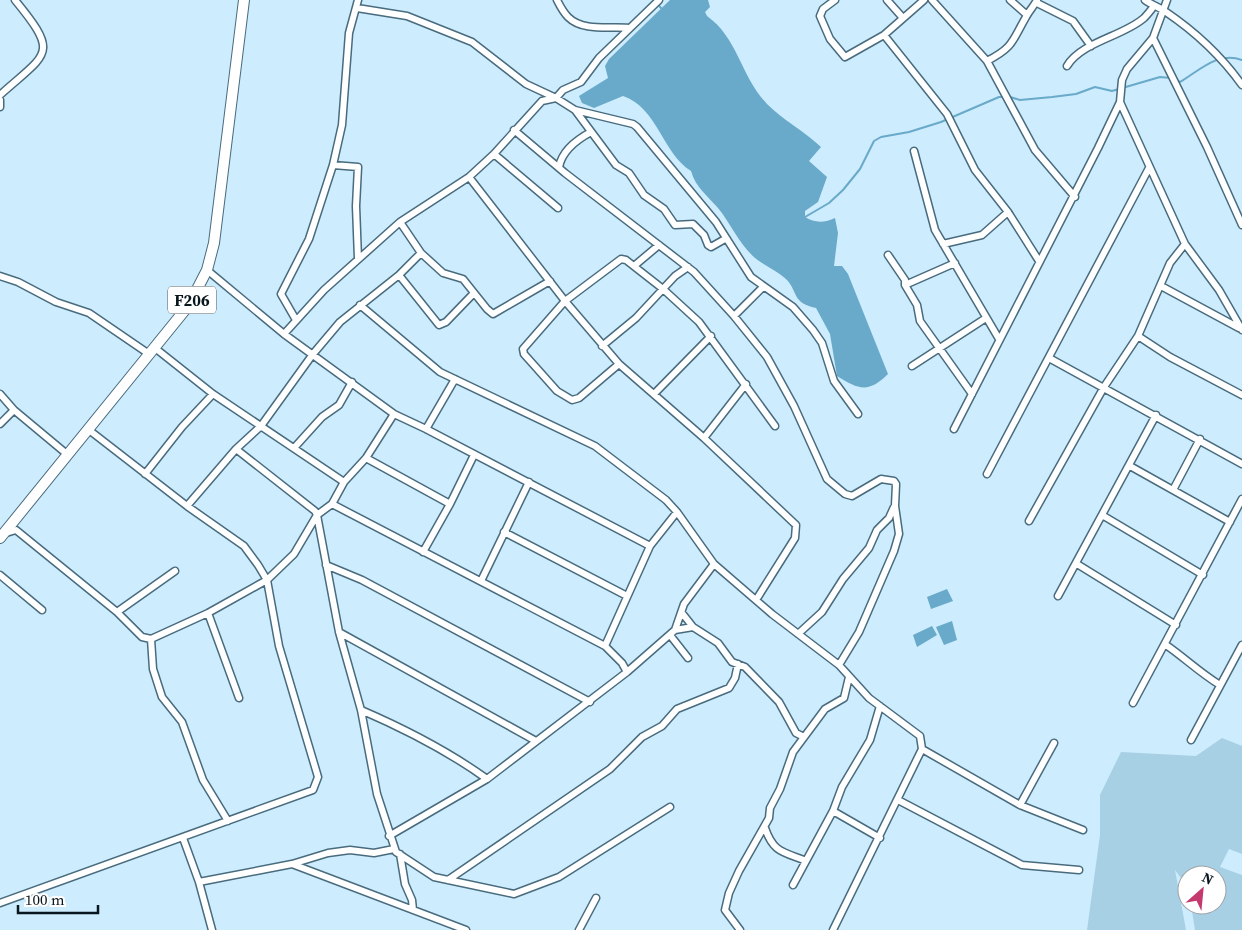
<svg xmlns="http://www.w3.org/2000/svg" width="1242" height="930" font-family="'Source Serif 4',serif">
  <style>
    .green { fill: #a7d0e5 }
    .water { fill: #69a9c9 }
    .lines { fill: none; stroke-linecap: round; stroke-linejoin: round }
    .stream { stroke: #69a9c9; stroke-width: 2 }
    .minor-casing { stroke: #486b7e; stroke-width: 9 }
    .primary-casing { stroke: #486b7e; stroke-width: 12 }
    .minor { stroke: #fff; stroke-width: 6 }
    .primary { stroke: #fff; stroke-width: 10 }
    .labels { text-anchor: middle; stroke-width: 5; stroke-linejoin: round; paint-order: stroke }
    .shield { fill: #fff; stroke: #525c61; stroke-width: 1 }
    .shield-label { font-size: 16px; font-weight: bold; fill: #08161d }
  </style>
  <rect width="100%" height="100%" fill="#cdecfd"/>
  <!-- green -->
  <path class="green" d="M1222 738 1242 746V854L1229 849 1220 867 1242 875V930H1195L1191 905H1217V875H1187V886L1175 870 1186 930H1087L1100 835V795L1121 752 1196 756Z"/>
  <!-- water -->
  <path class="water" d="M670 0H708L710 7 705 12 707 16C738 38 741 77 767 104 783 120 804 131 821 147L809 161 827 177 818 202 805 211V217C814 223 825 223 835 218L838 233 834 266H842L848 274 888 374C869 393 859 390 837 376L830 334 816 308C792 303 798 292 787 280 778 271 765 266 755 258 739 244 731 224 718 208 707 195 696 188 691 171 663 154 657 107 623 96L594 108 582 103 579 96 608 78 605 66 609 59Z
    M947 589 953 601 931 609 927 597Z
    M952 621 957 640 944 645 936 627Z
    M932 626 937 635 917 647 913 635Z"/>
  <g class="lines">
    <!-- stream -->
    <path class="stream" d="M654 0 661 8
      M1178 81 1180 82C1200 70 1218 51 1242 60
      M805 217 829 203 843 190 860 169 874 141 881 137 909 132 941 122 999 97H1010L1020 100 1052 97 1076 94 1095 87 1112 91 1160 77 1171 78"/>
    <defs>
      <path id="minor" d="M557 0C560 6 563 12 568 17 583 32 610 26 629 28
        M835 0 823 9 820 16 830 39 845 57 884 35 924 0
        M887 0 903 18
        M932 0 987 61 1035 150 1075 197
        M1010 0 1027 15
        M1145 0C1152 5 1159 7 1166 12 1194 31 1222 57 1242 85
        M1037 3 1073 21 1091 46
        M357 8 407 16 472 42 526 84 556 98 563 90 581 82 599 58 659 0
        M884 35 947 114 975 170 1008 212 1039 261
        M1153 38 1207 147 1242 225
        M987 61C1014 47 1012 41 1026 17 1029 11 1034 6 1037 0
        M1067 66C1081 42 1124 36 1144 18 1147 15 1151 10 1154 6
        M0 95C48 52 60 55 15 0
        M0 100V107
        M1120 102 1185 244 1219 290 1242 330
        M575 110 616 165 629 173 644 195 664 209 675 225 693 224 704 235 708 245 711 247 725 239
        M514 130 565 173 694 272 734 316 767 357 794 406 827 479 845 494 852 496 881 479 894 481 896 484 895 506 899 534 894 551 859 632 839 665
        M914 151 935 230 999 339
        M494 154 558 208
        M333 165 358 167 356 206 358 259
        M559 167C562 151 576 140 591 132
        M469 177 565 301 619 364 704 438 796 525 795 538 756 600
        M400 222 421 253 443 273 463 279 487 309 493 314 550 281
        M943 244 982 235 1008 212
        M888 255 905 280V285L917 305 920 321 972 394
        M634 266 659 245
        M207 270 284 334 394 414 426 429 650 546
        M399 275 439 325 446 322 474 293
        M0 276 18 282 56 302 89 313 149 354
        M905 285 955 263
        M1161 286 1239 328
        M360 305 440 372 595 446 666 500 677 512 714 564 772 614 839 665 869 698 920 736 922 749 833 930
        M734 316 763 287
        M296 320 281 294 309 239 333 165 342 125 349 33 358 0
        M284 334 324 290 400 222 469 177 494 154 542 101 556 98 575 110 633 124 637 127 716 222 751 277 793 307 813 330 822 343 834 381 858 414
        M1138 336 1170 357 1242 395
        M602 346 636 318 675 276 688 267
        M155 348 213 394 344 482
        M1049 358 1242 464
        M619 364 579 398 572 400 557 391 524 354 523 349 565 301 621 259 626 260 663 289 699 322 775 426
        M912 366 986 318
        M0 394 14 410
        M654 394 711 336
        M0 424 14 410 68 455
        M426 429 455 379
        M954 429 1098 148 1120 102 1122 80 1127 69 1153 38 1167 0
        M704 438 746 384
        M294 448 322 417 339 405 352 382
        M236 449 315 511 317 515 339 632 361 710 377 794 396 852 434 877 514 894 559 877 670 807
        M366 458 450 504
        M1130 466 1230 522
        M145 474 182 427 213 394
        M987 474 1149 168
        M1173 490 1200 439
        M332 504 605 646 622 663 627 672
        M187 506 236 449 261 426 313 354 340 322 399 275 421 253
        M1102 515 1203 575
        M1029 521 1104 387 1138 336 1170 263 1185 244
        M504 532 627 596
        M6 533 16 530 117 612 142 637 151 639 208 613 267 580 294 554 317 515 332 504 344 482 366 458 394 414
        M423 552 450 504 474 455
        M1077 564 1176 625
        M326 565 362 580 590 702
        M0 575 42 610
        M481 581 529 482
        M1058 596 1156 415
        M117 612 175 571
        M208 613 239 698
        M682 613 693 627 718 643 732 662 745 667 779 702 796 733 804 737
        M675 630 693 627
        M339 632 536 741
        M798 634 822 612 843 579 869 548 877 530 889 518 894 507
        M670 635 688 658
        M151 639 153 669 162 697 182 722 203 780 228 821
        M1166 645C1185 658 1200 673 1220 685
        M605 646 650 546 677 512
        M1133 703 1242 499
        M361 710C405 729 448 751 487 779
        M1191 740 1242 645
        M922 749 1020 805 1083 830
        M898 800 1022 865 1079 870
        M1020 805 1054 743
        M833 811 880 838
        M765 828C773 852 783 852 804 860
        M389 836 487 779 627 672 675 630 684 604 714 564
        M183 838 199 882 212 930
        M400 854 405 884 412 900 413 910
        M292 864 328 853 350 850 374 853 394 849
        M448 880 610 769 642 737 662 726 677 709 729 688 735 678 738 664
        M199 882 292 864 466 930
        M793 885 833 811 842 787 870 740 880 706
        M0 903 313 790 318 777 279 646 267 580 258 565 244 546 187 506 89 430
        M579 930 596 898
        M740 930 725 910 729 893 739 871 769 818 770 808 780 789 793 752 825 709 844 698 849 677"/>
      <path id="primary" d="M0 538 189 305 207 270 214 243 244 0"/>
    </defs>
    <!-- minor casing -->
    <use href="#minor" class="minor-casing"/>
    <!-- primary casing -->
    <use href="#primary" class="primary-casing"/>
    <!-- minor -->
    <use href="#minor" class="minor"/>
    <!-- primary -->
    <use href="#primary" class="primary"/>
  </g>
  <g class="labels">
    <!-- shield labels -->
    <rect class="shield" x="168" y="286.5" width="48" height="27" rx="4"/>
    <g class="shield-label">
      <text x="192" y="306">F206</text>
    </g>
  </g>
  <!-- north arrow -->
  <g transform="translate(1202 890) rotate(27)"><circle r="24" fill="#ffffff" stroke="#9ca2a5"/>
  <path d="M0-4L9 19L0 12L-9 19Z" fill="#c4396e"/>
  <text y="-8" font-size="14" font-weight="bold" text-anchor="middle" fill="#08161d">N</text>
  </g>
  <!-- scale -->
  <path d="M18 905v8h80v-8" fill="none" stroke="#08161d" stroke-width="2.5"/>
  <text x="25" y="905" font-size="15" fill="#08161d" stroke="#ffffff" stroke-width="4" paint-order="stroke">100 m</text>
</svg>
